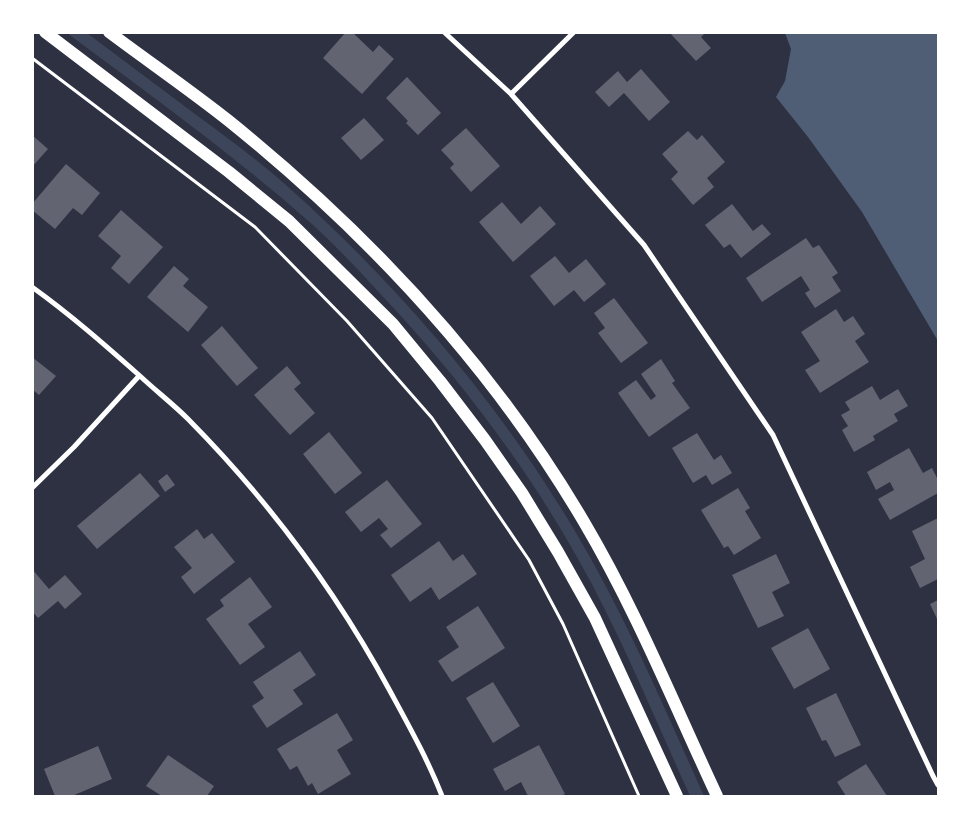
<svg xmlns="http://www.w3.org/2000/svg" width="971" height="829" font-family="Lora,serif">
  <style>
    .green { fill: #3c4559 }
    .water { fill: #4f5d75 }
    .building { fill: #626471 }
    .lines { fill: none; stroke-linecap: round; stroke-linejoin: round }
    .path { stroke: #fff; stroke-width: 3 }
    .minor { stroke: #fff; stroke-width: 5 }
    .primary { stroke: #fff; stroke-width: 12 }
  </style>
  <rect width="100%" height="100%" fill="#2d3142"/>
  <!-- green -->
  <path class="green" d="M67 33H87C124 61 162 89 199 117 229 139 259 161 286 185 397 284 495 398 572 526 624 612 663 705 704 796H690C654 717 621 635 578 559 526 466 460 379 387 301 363 275 339 249 313 225 235 156 150 95 67 33Z"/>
  <!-- water -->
  <path class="water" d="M785 33H938V341L862 212 808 137 776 97 785 81 791 49Z"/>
  <!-- building -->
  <path class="building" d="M346 32H352L373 52 379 45 394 59 362 94 323 58Z
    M669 32H706L701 37 711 48 696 61Z
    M641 69 670 102 649 121 624 93 609 107 595 92 618 71 627 82Z
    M407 77 441 113 418 135 406 123 408 121 386 98Z
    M364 118 384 140 361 160 341 138Z
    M466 128 500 166 471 192 450 168 454 164 441 150Z
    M688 131 697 140 702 135 725 162 707 178 714 187 693 205 671 179 678 172 662 154Z
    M32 135 48 149 32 167Z
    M66 164 100 193 82 215 73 208 55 229 32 210V204Z
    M502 202 521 224 540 206 556 224 513 262 479 222Z
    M732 204 753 231 762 224 771 234 741 258 730 244 724 248 705 225Z
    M121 210 163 247 129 284 111 268 121 256 98 236Z
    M806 238 813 248 819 245 838 273 832 277 841 291 815 308 805 293 810 290 801 276 762 302 746 278Z
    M555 256 569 273 586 259 606 284 584 302 574 290 554 306 530 276Z
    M174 266 189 279 183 286 208 307 188 332 147 297Z
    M614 298 648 343 621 363 598 333 605 328 594 313Z
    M836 309 844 322 853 316 865 334 855 341 869 362 820 393 805 370 820 361 801 332Z
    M222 326 258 368 237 386 201 345Z
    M32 357 56 376 39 395 32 389Z
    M661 359 675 381 672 383 690 408 649 437 618 393 636 380 651 400 656 396 641 374Z
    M287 366 301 383 294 389 315 413 290 435 254 395Z
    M872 386 880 400 898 389 908 406 894 414 898 421 873 436 875 440 854 452 842 430 848 426 841 415 850 410 845 402Z
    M329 432 362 473 335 494 303 454Z
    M697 433 714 460 721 455 732 473 712 485 706 475 693 483 672 448Z
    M909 448 923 473 932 468 938 480V493L890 520 878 499 894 490 890 482 876 490 867 472Z
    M140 473 160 496 97 549 77 526Z
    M167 474 175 485 165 492 158 481Z
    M387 480 422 524 391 548 380 535 388 529 379 518 361 532 345 512Z
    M738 488 750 508 745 511 761 538 734 555 728 546 724 548 701 510Z
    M938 518V579L920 588 910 567 925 559 912 531Z
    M197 529 204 539 212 533 235 562 194 594 181 577 192 568 174 547Z
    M439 541 453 561 463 554 477 574 439 600 431 587 410 602 391 575Z
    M776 554 790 583 772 592 784 616 758 628 732 575Z
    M32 569 49 589 65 575 82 594 65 609 58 601 38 618 32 611Z
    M250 577 272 607 248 624 265 647 240 665 206 619 224 606 220 600Z
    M938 600V621L930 604Z
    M478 606 505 648 452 682 438 661 459 647 446 627Z
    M808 628 830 669 794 689 771 648Z
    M300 651 316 675 293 690 303 704 267 728 252 706 264 698 253 682Z
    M493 682 520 726 493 743 466 698Z
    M836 693 861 745 835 757 826 740 822 741 806 708Z
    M337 713 353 740 337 750 351 774 318 794 312 783 308 786 297 766 290 770 277 749Z
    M539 745 565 794 560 796H528L521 782 505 791 493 769Z
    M98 746 112 779 72 796H55L44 769Z
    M168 755 214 786 207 796H162L146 786Z
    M866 764 887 796H846L837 782Z"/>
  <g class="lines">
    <!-- path -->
    <path class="path" d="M32 58 255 227 347 321 432 418 529 560 563 624 639 796"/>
    <!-- minor -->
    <path class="minor" d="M444 32 511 94 644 245 773 435 933 776 938 785
      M511 94 574 32
      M32 287C71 315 105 345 140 376 156 391 173 404 188 419 268 500 336 591 390 691 409 726 428 760 442 796
      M32 488 74 447 139 376"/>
    <!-- primary -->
    <path class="primary" d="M45 32 229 172 289 221 393 324 440 381 485 440 522 493 558 552 595 618 677 796
      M109 32C149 62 190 90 229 121 369 234 493 367 584 522 636 610 674 704 717 796"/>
  </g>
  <!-- border -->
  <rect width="971" height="829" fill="none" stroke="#ffffff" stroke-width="68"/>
</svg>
